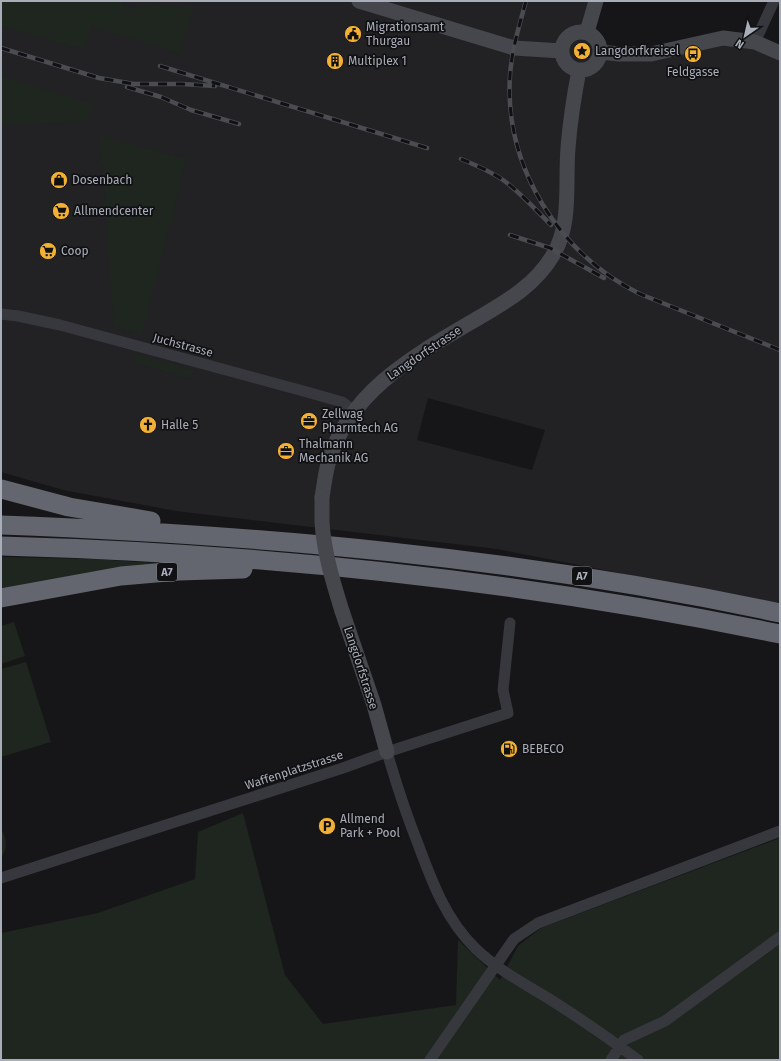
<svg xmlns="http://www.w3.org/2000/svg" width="781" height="1061" font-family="'Fira Sans',sans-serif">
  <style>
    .built { fill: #222225; fill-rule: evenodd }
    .green { fill: #1e261f }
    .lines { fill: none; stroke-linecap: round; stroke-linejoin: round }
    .street { stroke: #37383d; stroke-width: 11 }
    .secondary { stroke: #45474d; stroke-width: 15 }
    .highway { stroke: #63666e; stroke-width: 19 }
    .rail-casing { stroke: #4a4c52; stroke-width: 4.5 }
    .rail { stroke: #111113; stroke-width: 3; stroke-dasharray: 9; stroke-linecap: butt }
    .secondary-bridge { stroke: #45474d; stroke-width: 15 }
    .labels { text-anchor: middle; stroke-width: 3.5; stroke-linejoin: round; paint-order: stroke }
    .shield { fill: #111113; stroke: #7b7e86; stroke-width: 1 }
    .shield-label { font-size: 11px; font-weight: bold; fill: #a8adb8 }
    .poi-label { font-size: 12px; fill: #a8adb8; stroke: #111113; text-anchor: start }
    .street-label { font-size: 12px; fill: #a8adb8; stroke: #111113 }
  </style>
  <rect width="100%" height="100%" fill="#161618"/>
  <!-- built -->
  <path class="built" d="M1 1H596L587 32 601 52 619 54 723 38 780 47V604L497 549 176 511 63 490 1 472ZM428 398 545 430 532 470 417 440Z"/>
  <!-- green -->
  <path class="green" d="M1 1H122L123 7 182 5 194 9 180 53 92 27 84 50 1 26Z
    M1 76 92 104 87 121 1 125Z
    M100 136 187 159 142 335 114 326Z
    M137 354 193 370 190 379 134 363Z
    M1 557 93 559 187 565 1 593Z
    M14 622 25 656 1 664V626Z
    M26 662 51 742 1 757V669Z
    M243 813 285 975 323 1024 456 1005 458 940 500 980 518 946 541 928 780 838V1060H1V933L98 913 195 879 198 832Z
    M1 829C7 838 8 849 1 858Z"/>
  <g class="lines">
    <!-- street -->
    <path class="street" d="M755 42 774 1
      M1 314 18 316 60 325 307 392 342 402 354 411
      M387 752C396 783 406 814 418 844 432 882 446 920 476 949 498 970 525 984 551 1000 581 1019 610 1039 638 1060
      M1 878 343 768 387 752 508 713 503 690 510 623
      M430 1060 514 939 538 923 780 831
      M611 1060 624 1040 665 1021 780 937"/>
    <!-- secondary -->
    <path class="secondary" d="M359 1 514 48 562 51
      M562 51a19 19 0 1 1 38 0a19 19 0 1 1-38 0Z
      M587 32 596 1
      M601 52 619 54H651L723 38 755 42 780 53
      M322 497C324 486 325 475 328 464 348 390 419 353 480 317 509 300 536 284 553 255 572 224 565 183 568 148 570 122 574 96 579 70
      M342 611 374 705 387 752"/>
    <!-- highway -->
    <path class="highway" d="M1 489 69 507 151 521
      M1 525C263 535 524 558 780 613
      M1 546C263 553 523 581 780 634
      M1 598 121 576 179 571 243 569"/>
    <defs>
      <path id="rail" d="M526 1C519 26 512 49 510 75 504 167 559 254 640 294L780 350
        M1 48 99 78 134 84H182L215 86
        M160 66 427 148
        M127 87 161 97 191 110 239 124
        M461 159C475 165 490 171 503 180 520 192 536 210 551 225
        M510 235 550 248 604 278"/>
    </defs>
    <!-- rail casing -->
    <use href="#rail" class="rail-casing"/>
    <!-- rail -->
    <use href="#rail" class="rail"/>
    <!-- secondary-bridge -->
    <path class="secondary-bridge" d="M322 497C322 506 322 514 322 522 324 553 333 582 342 611"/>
  </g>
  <!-- icons -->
  <defs>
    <symbol id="civic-disc" viewBox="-11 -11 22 22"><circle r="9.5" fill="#f2b134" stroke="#111113"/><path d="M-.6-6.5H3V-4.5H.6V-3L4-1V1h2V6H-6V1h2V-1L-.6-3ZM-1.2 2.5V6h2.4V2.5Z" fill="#111"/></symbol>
    <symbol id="sight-disc" viewBox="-11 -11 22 22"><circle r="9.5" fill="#f2b134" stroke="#111113"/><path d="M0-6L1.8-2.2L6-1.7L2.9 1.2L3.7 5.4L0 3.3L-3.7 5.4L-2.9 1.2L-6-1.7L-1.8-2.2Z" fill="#111"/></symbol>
    <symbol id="bus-disc" viewBox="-11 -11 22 22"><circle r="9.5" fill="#f2b134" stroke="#111113"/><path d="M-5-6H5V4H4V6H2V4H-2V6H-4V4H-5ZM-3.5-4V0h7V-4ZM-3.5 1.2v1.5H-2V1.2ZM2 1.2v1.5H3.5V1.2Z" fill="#111"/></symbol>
    <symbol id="building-disc" viewBox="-11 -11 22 22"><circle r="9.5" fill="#f2b134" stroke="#111113"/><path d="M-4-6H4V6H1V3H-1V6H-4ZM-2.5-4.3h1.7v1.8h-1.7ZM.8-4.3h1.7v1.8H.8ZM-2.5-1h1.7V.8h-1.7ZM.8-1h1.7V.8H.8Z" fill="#111"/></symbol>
    <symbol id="shop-disc" viewBox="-11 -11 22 22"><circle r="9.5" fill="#f2b134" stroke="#111113"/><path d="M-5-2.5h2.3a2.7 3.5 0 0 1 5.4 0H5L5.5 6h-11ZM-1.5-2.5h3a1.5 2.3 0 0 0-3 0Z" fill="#111"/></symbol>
    <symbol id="supermarket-disc" viewBox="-11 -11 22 22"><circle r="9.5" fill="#f2b134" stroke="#111113"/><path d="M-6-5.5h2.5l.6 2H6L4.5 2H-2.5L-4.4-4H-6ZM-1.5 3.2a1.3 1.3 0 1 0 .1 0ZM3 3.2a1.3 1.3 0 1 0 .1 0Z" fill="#111"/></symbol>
    <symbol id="office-disc" viewBox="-11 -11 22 22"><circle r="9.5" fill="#f2b134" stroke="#111113"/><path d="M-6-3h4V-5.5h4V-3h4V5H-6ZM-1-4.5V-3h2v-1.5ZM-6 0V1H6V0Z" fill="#111"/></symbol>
    <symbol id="church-disc" viewBox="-11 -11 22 22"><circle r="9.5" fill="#f2b134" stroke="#111113"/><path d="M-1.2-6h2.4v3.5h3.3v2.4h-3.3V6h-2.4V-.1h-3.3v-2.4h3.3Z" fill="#111"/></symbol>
    <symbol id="fuel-disc" viewBox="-11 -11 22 22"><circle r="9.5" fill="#f2b134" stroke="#111113"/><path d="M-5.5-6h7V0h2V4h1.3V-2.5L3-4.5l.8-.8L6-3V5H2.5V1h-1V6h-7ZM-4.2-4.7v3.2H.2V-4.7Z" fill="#111"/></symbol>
    <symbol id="parking-disc" viewBox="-11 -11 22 22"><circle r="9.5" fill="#f2b134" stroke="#111113"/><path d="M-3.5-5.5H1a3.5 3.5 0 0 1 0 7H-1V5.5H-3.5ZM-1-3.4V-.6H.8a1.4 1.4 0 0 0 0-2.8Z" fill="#111"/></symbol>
  </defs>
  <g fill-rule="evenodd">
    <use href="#civic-disc" x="343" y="24" width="20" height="20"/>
    <use href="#sight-disc" x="572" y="41" width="20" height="20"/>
    <use href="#bus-disc" x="683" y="44" width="20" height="20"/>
    <use href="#building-disc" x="325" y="51" width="20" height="20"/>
    <use href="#shop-disc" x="49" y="170" width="20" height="20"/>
    <use href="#supermarket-disc" x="51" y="201" width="20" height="20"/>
    <use href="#supermarket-disc" x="38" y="241" width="20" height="20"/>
    <use href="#office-disc" x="299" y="411" width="20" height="20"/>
    <use href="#church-disc" x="138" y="415" width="20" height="20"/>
    <use href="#office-disc" x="276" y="441" width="20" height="20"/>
    <use href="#fuel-disc" x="499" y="739" width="20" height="20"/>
    <use href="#parking-disc" x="317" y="816" width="20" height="20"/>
  </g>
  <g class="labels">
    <!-- shield labels -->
    <g class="shield">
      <rect x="157" y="563" width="20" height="18" rx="3"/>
      <rect x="572" y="567" width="20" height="18" rx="3"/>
    </g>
    <g class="shield-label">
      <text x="167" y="576">A7</text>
      <text x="582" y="580">A7</text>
    </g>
    <!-- poi labels -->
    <g class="poi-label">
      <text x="366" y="31">Migrationsamt<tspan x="366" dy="14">Thurgau</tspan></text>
      <text x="595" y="55">Langdorfkreisel</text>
      <text x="348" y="65">Multiplex 1</text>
      <text x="693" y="76" text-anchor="middle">Feldgasse</text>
      <text x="72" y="184">Dosenbach</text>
      <text x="74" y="215">Allmendcenter</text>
      <text x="61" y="255">Coop</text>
      <text x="322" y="418">Zellwag<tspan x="322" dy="14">Pharmtech AG</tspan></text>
      <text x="161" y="429">Halle 5</text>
      <text x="299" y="448">Thalmann<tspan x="299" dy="14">Mechanik AG</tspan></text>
      <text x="522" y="753">BEBECO</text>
      <text x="340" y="823">Allmend<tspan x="340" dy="14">Park + Pool</tspan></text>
    </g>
    <!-- street labels -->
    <g class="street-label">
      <text transform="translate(183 345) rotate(15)" y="4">Juchstrasse</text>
      <text transform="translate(424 353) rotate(-34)" y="4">Langdorfstrasse</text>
      <text transform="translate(361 668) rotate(72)" y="4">Langdorfstrasse</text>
      <text transform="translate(294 770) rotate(-18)" y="4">Waffenplatzstrasse</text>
    </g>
  </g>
  <!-- border -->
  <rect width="781" height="1061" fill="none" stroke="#a8adb8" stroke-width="4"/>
  <!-- north arrow -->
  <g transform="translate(745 36) rotate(214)" stroke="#111113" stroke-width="3" paint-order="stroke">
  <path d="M0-3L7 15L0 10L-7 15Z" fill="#a8adb8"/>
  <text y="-6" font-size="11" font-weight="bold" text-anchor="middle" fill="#a8adb8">N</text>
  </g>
</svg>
